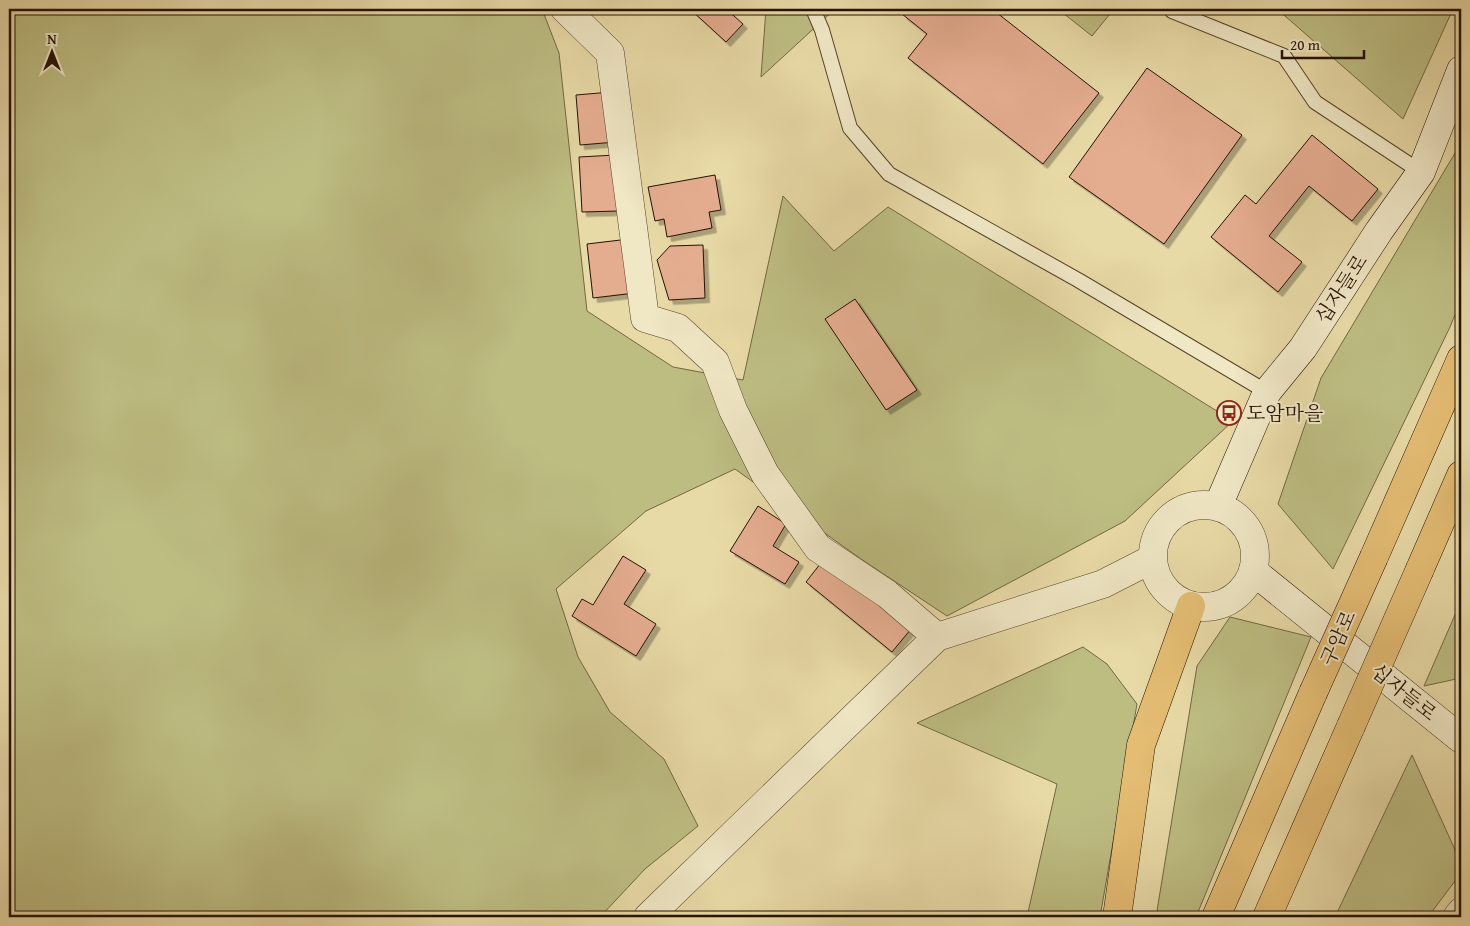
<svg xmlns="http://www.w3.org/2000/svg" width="1470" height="926" font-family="'Gentium Book Plus','Noto Serif KR',serif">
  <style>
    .green { fill: #bdbd82; stroke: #726742 }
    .building { fill: #e5ad90; stroke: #261102; filter: url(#shadow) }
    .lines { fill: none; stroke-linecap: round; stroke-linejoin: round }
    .service-casing { stroke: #56432b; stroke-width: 16 }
    .minor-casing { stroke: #56432b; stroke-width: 29 }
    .tertiary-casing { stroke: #56432b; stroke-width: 29 }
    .secondary-casing { stroke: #261102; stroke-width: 29 }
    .primary-casing { stroke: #261102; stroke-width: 29 }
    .service { stroke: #f0e7c5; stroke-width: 14 }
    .minor { stroke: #f0e7c5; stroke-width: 28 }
    .tertiary { stroke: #f0e7c5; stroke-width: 28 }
    .secondary { stroke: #f0e7c5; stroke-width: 28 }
    .primary { stroke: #e4bd73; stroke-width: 28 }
    .primary-bridge-casing { stroke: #261102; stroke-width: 29; stroke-linecap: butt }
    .primary-bridge { stroke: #e4bd73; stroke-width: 28 }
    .labels { text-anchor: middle; stroke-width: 4; stroke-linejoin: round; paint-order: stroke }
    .street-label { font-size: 20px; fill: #261102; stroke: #f0e7c5 }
    .poi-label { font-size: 20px; fill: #261102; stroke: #f0e7c5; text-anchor: start }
  </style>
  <defs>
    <filter id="shadow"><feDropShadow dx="4.5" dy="4.5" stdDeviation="0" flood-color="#0004"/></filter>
  </defs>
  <rect width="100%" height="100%" fill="#e8daa6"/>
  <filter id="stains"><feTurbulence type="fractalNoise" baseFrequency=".004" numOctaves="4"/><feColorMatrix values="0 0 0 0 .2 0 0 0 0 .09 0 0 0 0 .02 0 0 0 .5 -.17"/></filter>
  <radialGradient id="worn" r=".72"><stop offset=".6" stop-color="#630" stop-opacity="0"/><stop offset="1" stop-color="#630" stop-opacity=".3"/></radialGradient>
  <!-- green -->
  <path class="green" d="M9 9H542L559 53 587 311 673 367 743 380 783 196 834 251 888 207 1233 421 1125 521 947 616 861 559 735 469 646 511 556 589 578 657 610 712 664 759 698 826 645 869 600 917H9Z
    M766 9H835L761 77Z
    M1058 9H1114L1092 36Z
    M1277 9H1453L1403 119Z
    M1461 143V300L1450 327 1333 569 1278 504 1321 378Z
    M1461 601V678L1424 686Z
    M1230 617 1311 637 1196 917H1156L1197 666Z
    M1083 647 1107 664 1137 704 1100 917H1027L1057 784 917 723Z
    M1412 755 1461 863V873L1428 917H1335Z"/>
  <!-- building -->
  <path class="building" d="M690 9H726L743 24 726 42Z
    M906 9H992L1099 93 1043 164 908 58 927 34 902 14Z
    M1147 68 1242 135 1164 244 1069 177Z
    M611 92 616 142 580 145 576 95Z
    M1312 135 1378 189 1352 221 1309 186 1269 236 1302 262 1278 292 1211 237 1245 195 1256 204Z
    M616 155 619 211 582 212 579 157Z
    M715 175 721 210 709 212 712 228 667 237 664 219 655 221 648 187Z
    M629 239 635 293 593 298 587 244Z
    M703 245 705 298 669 300 657 260 670 246Z
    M855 299 917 390 886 410 825 319Z
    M758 506 786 524 773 546 799 562 785 584 730 551Z
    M623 556 646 570 624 604 656 624 636 656 572 616 582 599 593 605Z
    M824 559 911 629 892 652 806 582Z"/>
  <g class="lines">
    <defs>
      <path id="service" d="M813 9 822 30 850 128 889 174 1078 280 1267 392
        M1172 11 1284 56 1315 102 1421 172"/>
      <path id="minor" d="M565 9 610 53 645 318 678 328 715 362 733 410 765 474 818 548 887 594 937 637
        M648 917 937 637 1103 584 1152 559"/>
      <path id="tertiary" d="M1153 556a51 51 0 1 1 102 0a51 51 0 1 1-102 0Z
        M1457 917 1461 912"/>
      <path id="secondary" d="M1218 506 1267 392 1303 348 1379 231 1421 172 1461 70
        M1253 571 1461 739"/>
      <path id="primary" d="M1374 557 1461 359
        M1420 569 1461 475
        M1117 917 1141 745 1191 606
        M1216 917 1313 693
        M1267 917 1351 726"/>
    </defs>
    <!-- service casing -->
    <use href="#service" class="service-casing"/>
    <!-- minor casing -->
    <use href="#minor" class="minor-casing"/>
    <!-- tertiary casing -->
    <use href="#tertiary" class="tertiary-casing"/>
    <!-- secondary casing -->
    <use href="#secondary" class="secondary-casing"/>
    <!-- primary casing -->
    <use href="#primary" class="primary-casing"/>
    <!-- service -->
    <use href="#service" class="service"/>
    <!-- minor -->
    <use href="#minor" class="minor"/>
    <!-- tertiary -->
    <use href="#tertiary" class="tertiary"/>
    <!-- secondary -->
    <use href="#secondary" class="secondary"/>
    <!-- primary -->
    <use href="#primary" class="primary"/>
    <defs>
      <path id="primary-bridge" d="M1313 693 1374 557
        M1351 726 1420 569"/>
    </defs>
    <!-- primary-bridge casing -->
    <use href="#primary-bridge" class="primary-bridge-casing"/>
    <!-- primary-bridge -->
    <use href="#primary-bridge" class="primary-bridge"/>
  </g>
  <!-- icons -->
  <defs>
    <symbol id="bus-ring" viewBox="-11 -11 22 22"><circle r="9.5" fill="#f0e7c5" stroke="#8f2418" stroke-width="1.5"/><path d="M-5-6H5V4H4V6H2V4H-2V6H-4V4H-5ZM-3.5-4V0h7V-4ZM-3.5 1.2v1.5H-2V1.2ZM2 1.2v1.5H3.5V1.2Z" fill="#8f2418"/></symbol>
  </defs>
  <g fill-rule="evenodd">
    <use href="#bus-ring" x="1215" y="399" width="28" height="28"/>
  </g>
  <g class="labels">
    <!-- street labels -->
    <g class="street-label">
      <text transform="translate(1341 289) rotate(-57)" y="7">십자들로</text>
      <text transform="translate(1338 638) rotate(-66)" y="7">구암로</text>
      <text transform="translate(1404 692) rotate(39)" y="7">십자들로</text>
    </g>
    <!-- poi labels -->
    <g class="poi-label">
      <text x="1246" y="420">도암마을</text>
    </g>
  </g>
  <!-- margin -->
  <rect width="1470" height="926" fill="none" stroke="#e8daa6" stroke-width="30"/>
  <rect x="10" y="10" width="1450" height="906" fill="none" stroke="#261102" stroke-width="2.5"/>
  <rect x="15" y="15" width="1440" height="896" fill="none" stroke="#261102"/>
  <!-- north arrow -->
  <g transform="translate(52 52)" stroke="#f0e7c5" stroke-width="4" paint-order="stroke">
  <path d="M0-4L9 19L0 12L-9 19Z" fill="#261102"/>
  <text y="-8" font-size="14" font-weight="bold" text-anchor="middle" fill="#261102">N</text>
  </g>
  <!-- scale -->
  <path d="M1282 50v8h82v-8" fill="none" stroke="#261102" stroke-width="2.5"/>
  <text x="1290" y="50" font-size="15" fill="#261102" stroke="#f0e7c5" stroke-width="4" paint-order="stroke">20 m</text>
  <rect width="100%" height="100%" filter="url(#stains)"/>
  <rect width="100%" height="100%" fill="url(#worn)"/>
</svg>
